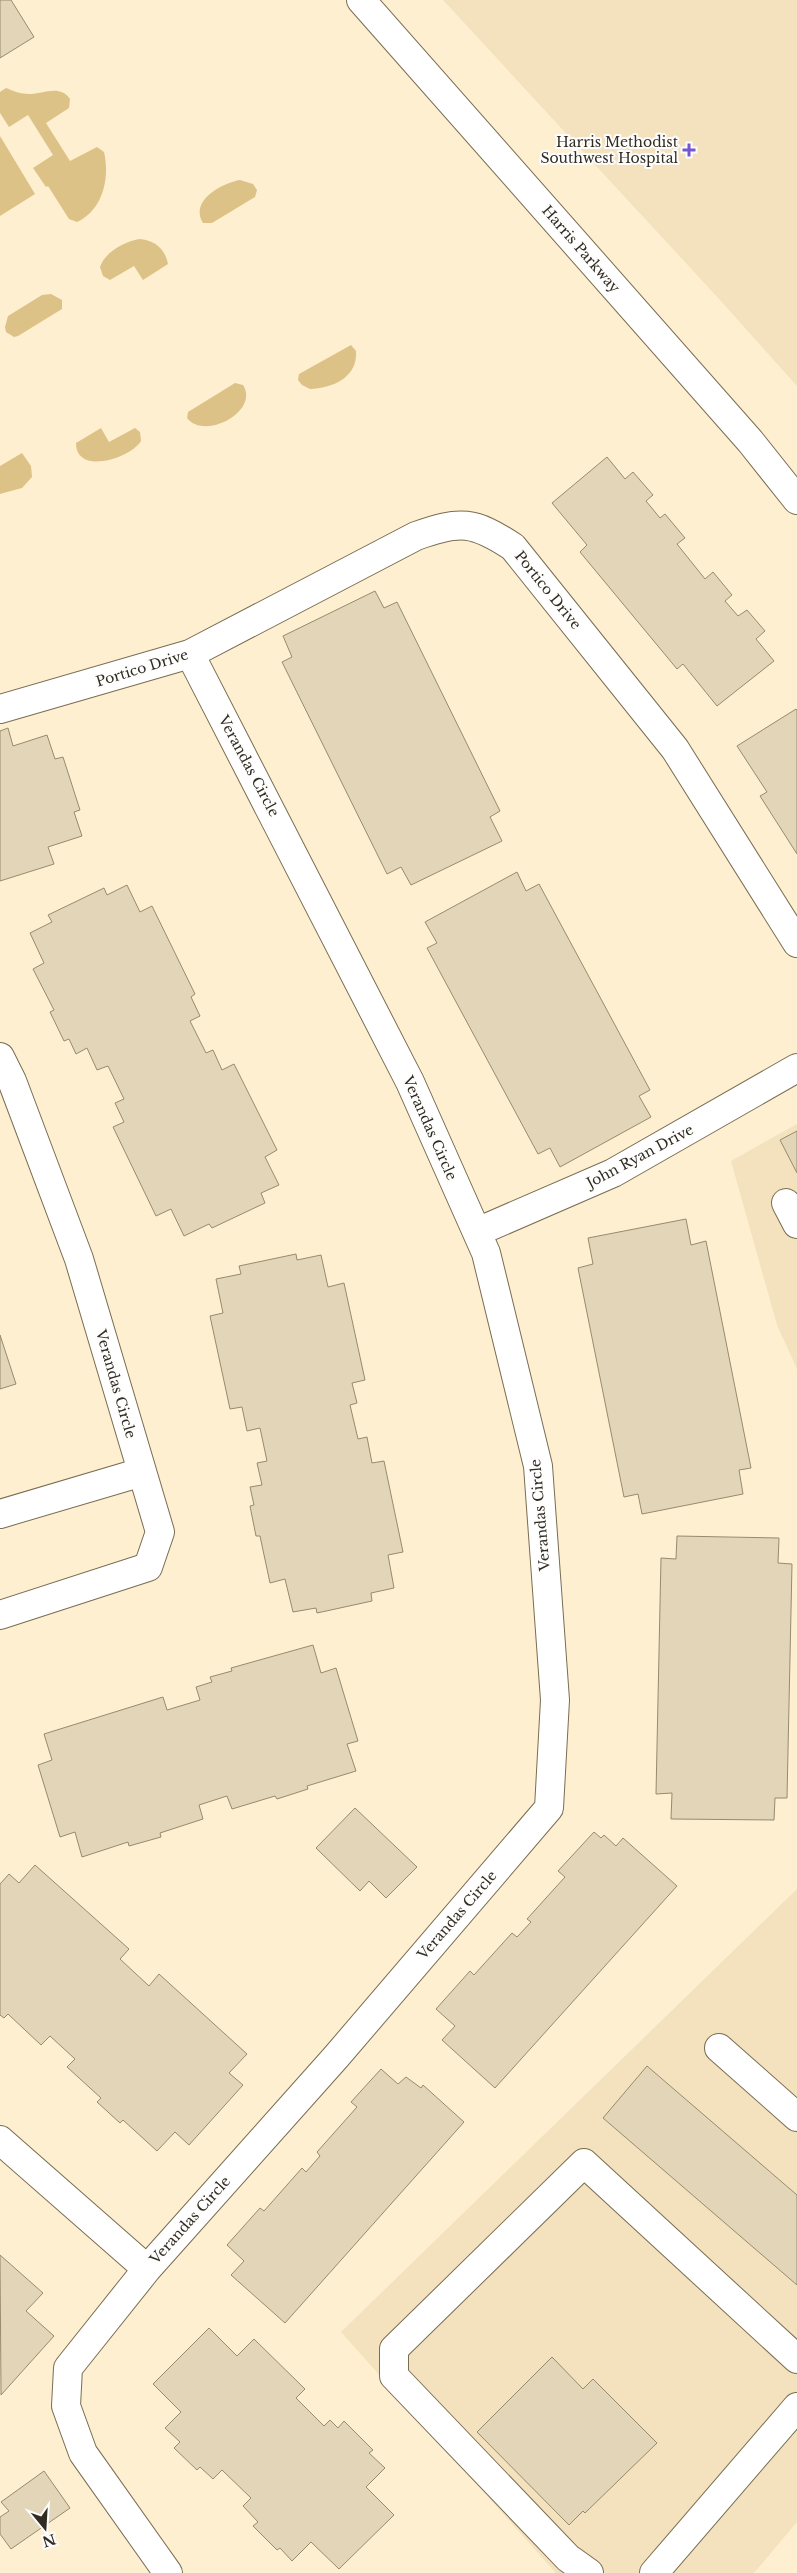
<svg xmlns="http://www.w3.org/2000/svg" width="797" height="2573" font-family="'Libre Baskerville',serif">
  <style>
    .built { fill: #f3e2bd }
    .green { fill: #ddc287 }
    .building { fill: #e3d5b7; stroke: #978b6e }
    .lines { fill: none; stroke-linecap: round; stroke-linejoin: round }
    .minor-casing { stroke: #796d52; stroke-width: 30 }
    .minor { stroke: #fff; stroke-width: 28 }
    .poi-dot { fill: #7456d0; stroke: #fdfdfd; stroke-width: 2 }
    .labels { text-anchor: middle; stroke-width: 4; stroke-linejoin: round; paint-order: stroke }
    .poi-label { font-size: 14px; fill: #312c21; stroke: #fdfdfd; text-anchor: end }
    .street-label { font-size: 14px; fill: #312c21; stroke: #fdfdfd }
  </style>
  <rect width="100%" height="100%" fill="#fdefd0"/>
  <!-- built -->
  <path class="built" d="M443 0H797V386L720 300Z
    M797 1124V1369L777 1325 731 1161Z
    M797 1889V2522L754 2573H556L341 2332Z"/>
  <!-- green -->
  <path class="green" d="M6 88C13 91 21 94 29 94 43 94 60 84 70 99L69 108 46 123 70 161 97 147 104 152C110 178 103 210 77 222L69 219 48 186 46 187 33 168 53 155 28 115 9 127 0 113V92Z
    M0 136 35 194 0 216Z
    M240 180 253 184 257 190 255 197 212 223H203C189 201 222 183 240 180Z
    M139 239C154 240 165 248 168 264L143 280 134 266 110 280 103 276 100 267C105 252 124 242 139 239Z
    M51 294 62 300V309L18 336 14 337 6 332 5 327 8 316 42 295Z
    M351 345 356 351C358 377 333 388 310 389L302 385 298 380 299 374Z
    M235 383 243 385C260 411 205 441 187 418L188 412Z
    M101 428 109 442 135 428 140 432 141 441C131 458 76 476 76 443Z
    M22 453 31 466 32 477 22 488 0 494V466Z"/>
  <!-- building -->
  <path class="building" d="M0 0H11L34 37 0 58Z
    M607 457 625 479 633 472 653 495 646 501 660 518 665 514 685 538 677 544 705 579 713 572 732 595 725 601 738 616 747 610 765 631 756 639 774 661 717 706 683 664 677 669 580 552 587 545 552 503Z
    M375 591 384 608 397 602 500 811 490 817 502 841 411 885 401 867 387 874 282 662 292 657 283 636Z
    M796 709 797 710V854L760 796 767 792 737 746Z
    M8 728 13 746 47 735 55 759 63 757 80 810 74 812 82 836 48 847 54 864 0 881V731Z
    M517 872 526 891 539 884 650 1090 639 1096 651 1117 560 1167 550 1148 538 1154 427 948 437 943 425 922Z
    M127 885 140 912 152 906 195 994 191 997 200 1016 190 1021 206 1053 213 1050 222 1070 234 1064 277 1150 265 1157 279 1185 261 1193 265 1203 212 1228 209 1224 184 1236 171 1209 156 1216 113 1127 124 1122 115 1103 124 1099 108 1066 97 1070 87 1048 76 1054 69 1039 64 1041 50 1012 54 1010 33 969 44 963 30 933 52 922 48 915 104 888 107 895Z
    M797 1131V1173L780 1140Z
    M686 1219 691 1245 706 1241 751 1468 739 1470 743 1494 642 1514 638 1494 624 1497 578 1268 593 1264 588 1238Z
    M296 1254 297 1260 321 1255 328 1287 344 1283 365 1380 352 1383 357 1403 350 1405 358 1439 367 1437 372 1463 384 1461 403 1552 388 1555 394 1588 371 1593 372 1601 317 1613 316 1608 293 1612 285 1579 270 1583 260 1536H256L250 1506 254 1505 250 1487 262 1485 257 1463 267 1461 260 1428 247 1431 242 1407 230 1409 210 1316 223 1313 216 1279 241 1274 239 1266Z
    M0 1335 16 1384 0 1389Z
    M677 1536 779 1538 778 1563 792 1564 787 1798H775L774 1820 671 1819 672 1793 656 1794 661 1558 676 1559Z
    M313 1645 321 1673 336 1668 358 1741 347 1744 356 1771 307 1786 308 1789 277 1799 275 1796 232 1809 227 1796 199 1805 203 1819 160 1833 161 1837 129 1846 128 1842 82 1857 75 1832 60 1837 38 1765 52 1760 44 1734 163 1697 167 1710 200 1700 196 1687 212 1682 210 1677 232 1671 231 1668Z
    M355 1808 417 1867 386 1898 369 1881 360 1891 316 1848Z
    M594 1832 601 1838 604 1835 616 1846 623 1838 677 1886 495 2088 442 2040 455 2026 436 2009 470 1971 474 1975 512 1933 517 1937 531 1922 527 1919 565 1877 558 1871Z
    M35 1865 129 1949 120 1959 149 1986 159 1974 247 2054 229 2073 243 2085 189 2145 175 2132 157 2151 123 2120 120 2123 97 2102 101 2098 67 2067 75 2059 50 2036 41 2045 8 2014 4 2018 0 2015V1884L9 1874 19 1883Z
    M647 2066 797 2195V2285L603 2118Z
    M381 2069 398 2084 406 2077 421 2088 423 2085 464 2122 285 2323 231 2275 244 2261 227 2245 260 2208 264 2211 302 2168 306 2172 320 2156 317 2152 357 2107 351 2102Z
    M0 2255 43 2293 26 2311 54 2336 1 2395Z
    M209 2328 237 2356 254 2339 305 2389 296 2398 324 2426 330 2420 338 2428 344 2421 373 2450 369 2453 385 2468 366 2487 394 2515 339 2569 311 2542 292 2561 280 2548 277 2550 253 2526 258 2522 243 2506 251 2498 222 2470 213 2479 200 2467 197 2470 174 2448 180 2442 165 2428 181 2412 153 2384Z
    M552 2357 583 2389 593 2379 657 2443 585 2513 583 2511 569 2525 477 2432Z
    M44 2471 70 2508 11 2549 0 2534V2517L9 2511 1 2502Z"/>
  <g class="lines">
    <defs>
      <path id="minor" d="M361 0 750 441 797 500
        M0 709 190 654 416 536C460 520 474 521 513 547L675 749 797 943
        M0 1057 12 1081 79 1259 160 1532 148 1567 0 1615
        M786 1203 797 1224
        M477 1232 613 1173 797 1068
        M0 1514 142 1472
        M719 2048 797 2117
        M0 2140 147 2269
        M168 2573 83 2453 66 2406 68 2368 147 2269 336 2057 549 1808 555 1700 538 1466 486 1253 410 1082 190 654
        M589 2573 568 2558 394 2376V2349L584 2163 797 2359
        M654 2573 797 2407"/>
    </defs>
    <!-- minor casing -->
    <use href="#minor" class="minor-casing"/>
    <!-- minor -->
    <use href="#minor" class="minor"/>
  </g>
  <!-- markers -->
  <path class="poi-dot" d="M686.5 142.5h5v5h5v5h-5v5h-5v-5h-5v-5h5z"/>
  <g class="labels">
    <!-- poi labels -->
    <g class="poi-label">
      <text x="678" y="147">Harris Methodist<tspan x="678" dy="16">Southwest Hospital</tspan></text>
    </g>
    <!-- street labels -->
    <g class="street-label">
      <text transform="translate(581 249) rotate(49)" y="5">Harris Parkway</text>
      <text transform="translate(548 590) rotate(51)" y="5">Portico Drive</text>
      <text transform="translate(142 668) rotate(-17)" y="5">Portico Drive</text>
      <text transform="translate(249 766) rotate(62)" y="5">Verandas Circle</text>
      <text transform="translate(430 1128) rotate(66)" y="5">Verandas Circle</text>
      <text transform="translate(640 1156) rotate(-28)" y="5">John Ryan Drive</text>
      <text transform="translate(116 1384) rotate(74)" y="5">Verandas Circle</text>
      <text transform="translate(540 1515) rotate(-95)" y="5">Verandas Circle</text>
      <text transform="translate(457 1915) rotate(-49)" y="5">Verandas Circle</text>
      <text transform="translate(190 2220) rotate(-48)" y="5">Verandas Circle</text>
    </g>
  </g>
  <!-- north arrow -->
  <g transform="translate(45 2528) rotate(162)" stroke="#fdfdfd" stroke-width="4" paint-order="stroke">
  <path d="M0-4L9 19L0 12L-9 19Z" fill="#312c21"/>
  <text y="-8" font-size="14" font-weight="bold" text-anchor="middle" fill="#312c21">N</text>
  </g>
</svg>
